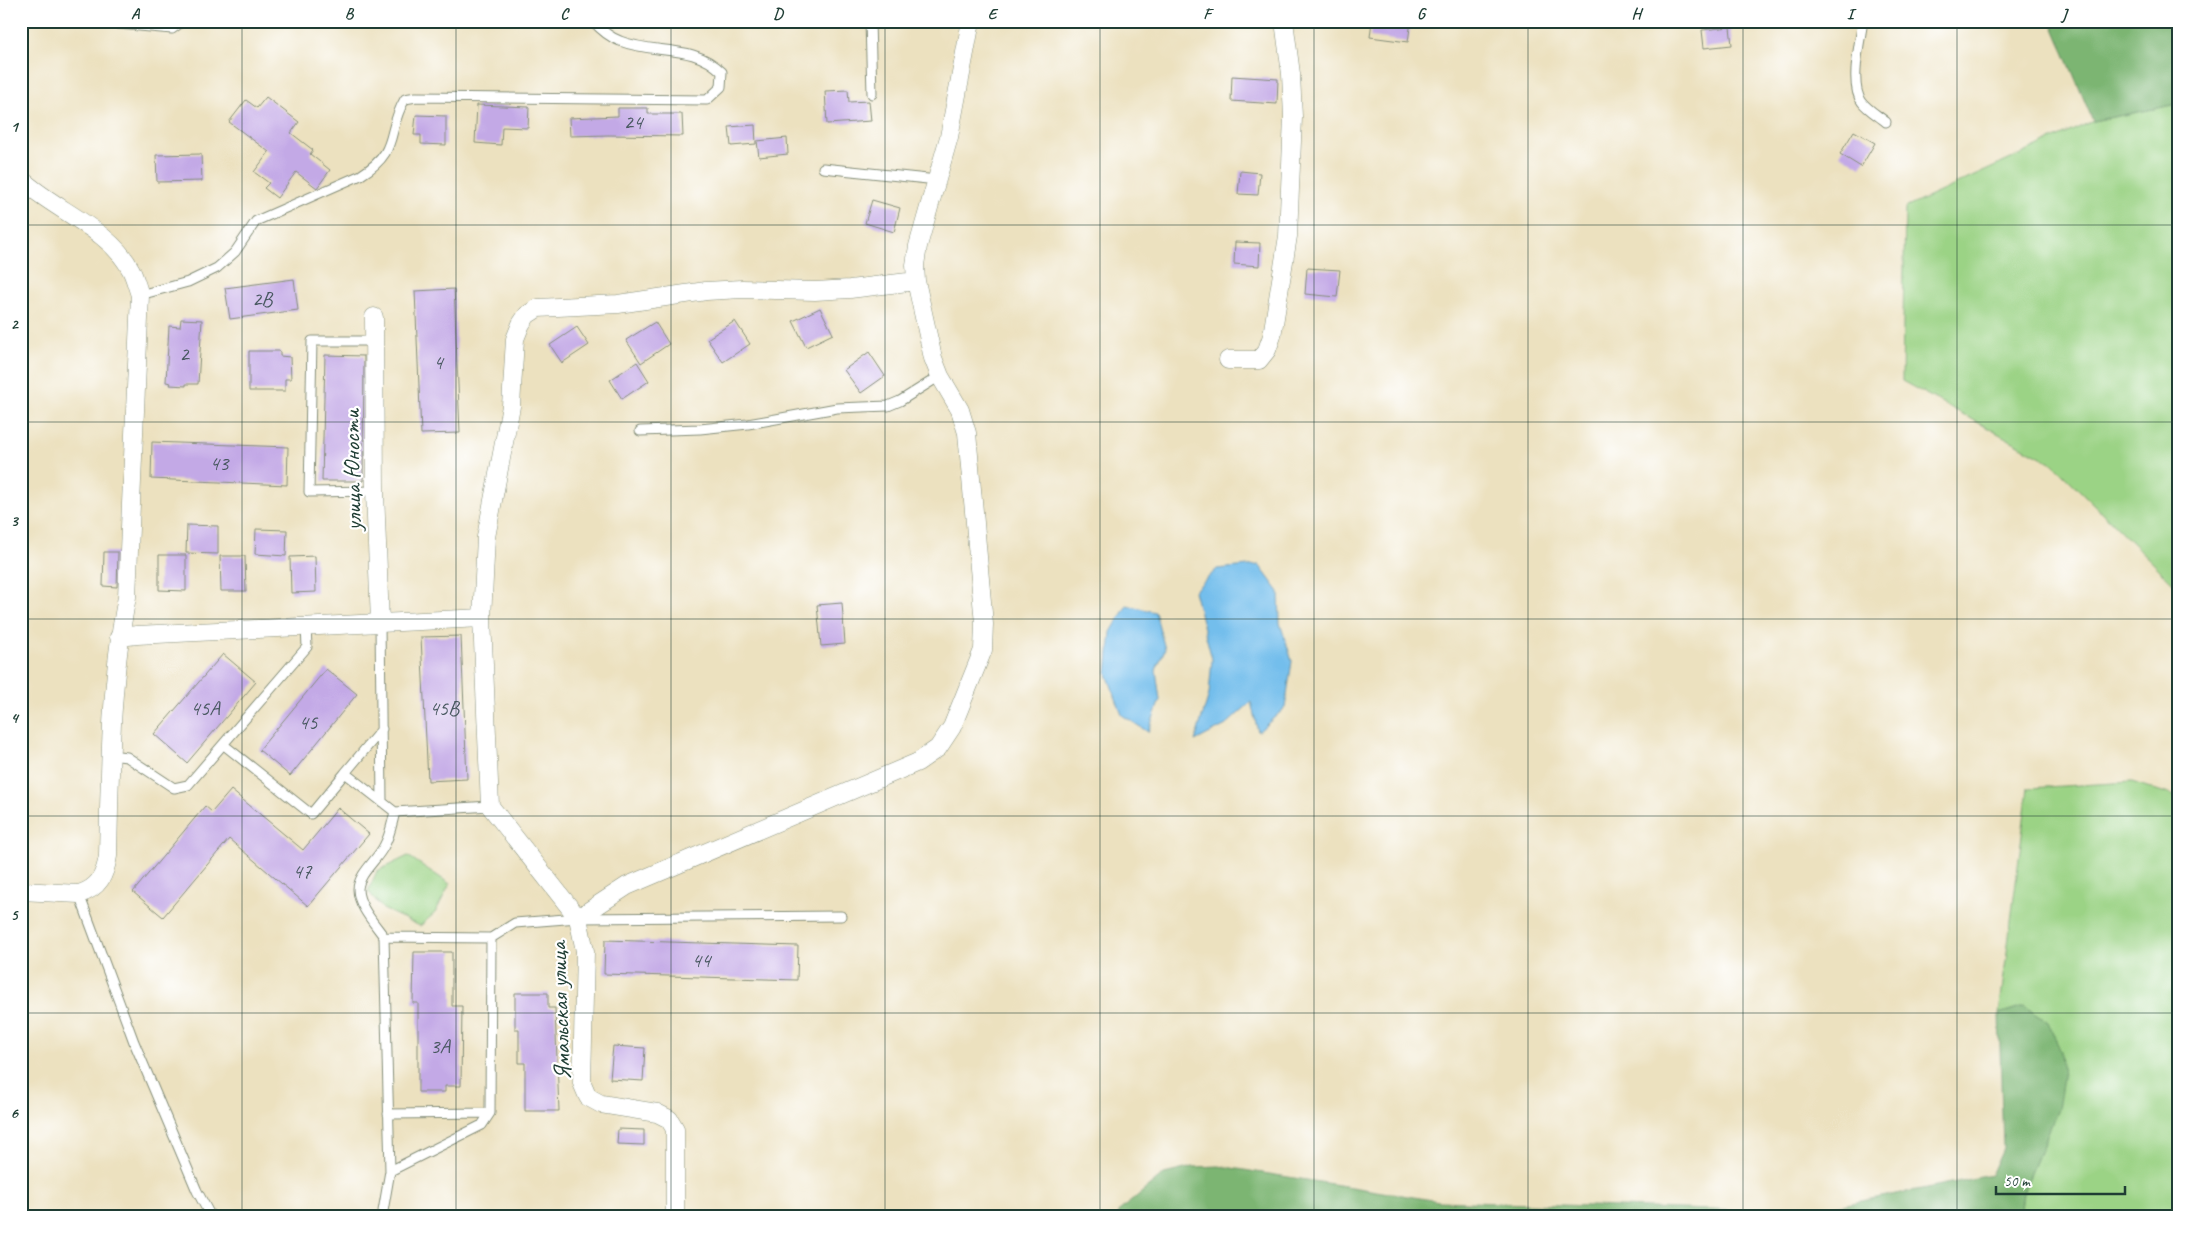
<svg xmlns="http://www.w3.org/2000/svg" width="2199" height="1238" font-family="Caveat,sans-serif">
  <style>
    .green { fill: #9bd385; stroke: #5d885c }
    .forest { fill: #7cb572; stroke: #4e7953 }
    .water { fill: #73beec; stroke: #497e90 }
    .building { fill: #c3a9e6 }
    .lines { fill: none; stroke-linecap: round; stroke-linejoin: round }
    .lane-casing { stroke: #868f7a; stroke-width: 11 }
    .street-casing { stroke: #868f7a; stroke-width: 19 }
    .lane { stroke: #fff; stroke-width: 9 }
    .street { stroke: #fff; stroke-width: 18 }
    .grid { fill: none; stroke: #1f3d34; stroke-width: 1; stroke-opacity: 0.55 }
    .labels { text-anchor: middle; stroke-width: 4.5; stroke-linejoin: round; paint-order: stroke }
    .number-label { font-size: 21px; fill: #485860 }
    .street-label { font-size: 24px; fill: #1f3d34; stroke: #fff }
    .neatline { fill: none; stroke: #1f3d34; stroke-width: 2 }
    .grid-label { font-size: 16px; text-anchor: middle; font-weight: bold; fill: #1f3d34 }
  </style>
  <rect width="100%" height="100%" fill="#fff"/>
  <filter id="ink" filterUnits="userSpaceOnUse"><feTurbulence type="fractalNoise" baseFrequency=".02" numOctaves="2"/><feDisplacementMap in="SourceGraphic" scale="10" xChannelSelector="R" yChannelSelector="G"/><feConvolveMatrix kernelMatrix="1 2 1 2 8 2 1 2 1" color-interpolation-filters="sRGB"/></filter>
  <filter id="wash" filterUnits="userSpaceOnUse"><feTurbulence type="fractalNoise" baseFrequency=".0096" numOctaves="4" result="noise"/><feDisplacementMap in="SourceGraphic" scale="20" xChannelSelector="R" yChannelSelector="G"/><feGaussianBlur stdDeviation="1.12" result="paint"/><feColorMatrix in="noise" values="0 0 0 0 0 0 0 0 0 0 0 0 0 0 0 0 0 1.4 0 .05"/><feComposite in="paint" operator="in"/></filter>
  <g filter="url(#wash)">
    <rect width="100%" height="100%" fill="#ece1bf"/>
    <!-- green -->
    <path class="green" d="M2178 104V588L2052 463 1902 381 1905 208 2093 121Z
      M2132 782 2178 797V1217H2020L2023 1192 2058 1109 2048 1022 2024 1006 1999 1014 2028 788Z
      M408 856 450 884 435 913 420 926 383 909 368 891 377 871Z"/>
    <!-- forest -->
    <path class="forest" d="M2051 21H2178V104L2093 121Z
      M2024 1006 2048 1022 2061 1052 2063 1078 2058 1109 2023 1192 2020 1217H1118L1119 1211 1164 1174 1193 1167 1219 1166 1439 1201 1802 1213 1991 1175 2003 1148 1999 1014Z"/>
    <!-- water -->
    <path class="water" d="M1259 565 1279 592 1280 623 1292 661 1285 708 1258 732 1251 702 1226 725 1195 741 1209 694 1212 659 1194 591 1217 569Z
      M1127 605 1155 612 1165 649 1156 670 1160 700 1148 732 1122 715 1107 674 1111 632Z"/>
    <g id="blocks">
      <!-- building -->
      <path class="building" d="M1372 21H1411L1408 42 1370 37Z
        M1730 27 1732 45 1704 48 1702 30Z
        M1232 76 1278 79 1277 104 1231 101Z
        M848 90 849 102 869 101 871 121 827 124 825 91Z
        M266 97 299 122 291 133 313 150 310 154 330 170 317 188 296 172 277 198 264 188 269 183 254 172 269 152 229 122 246 100 257 108Z
        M477 105 529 107 528 128 502 127 501 145 475 143Z
        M618 108H648V114H682L683 136 608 135 570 136 569 118 618 116Z
        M416 115 446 116V145L421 144V135H414Z
        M755 125 756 144 731 146 729 127Z
        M1854 131 1875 143 1861 167 1840 154Z
        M787 138 788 154 759 157 757 141Z
        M201 154 202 181 157 182 156 155Z
        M1240 171 1260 173 1258 195 1238 194Z
        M872 200 900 208 894 232 865 223Z
        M1235 242 1260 243 1259 266 1234 264Z
        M1307 268 1340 270 1337 297 1305 294Z
        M294 279 298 310 230 319 225 288Z
        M454 289 460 433 421 434 415 291Z
        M820 308 833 334 806 347 793 321Z
        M181 319 202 320 198 384H186V386L170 385 171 383 166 382 169 326 180 327Z
        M735 321 750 344 723 362 707 339Z
        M655 322 669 344 641 363 626 340Z
        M577 327 589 345 562 363 550 345Z
        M249 351H280V356L290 357 291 379H285V391H249Z
        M869 352 885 376 861 393 844 370Z
        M325 355 364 356 363 481H322Z
        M637 362 649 381 622 399 610 380Z
        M152 442 288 447 287 485 151 479Z
        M187 525 218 526V554L186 553Z
        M256 529 287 530 286 556 255 554Z
        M104 552H118L117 587 103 586Z
        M159 555H186V591L159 590Z
        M220 556H245L246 591H221Z
        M315 556 316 592 291 593 290 557Z
        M842 603 845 644 821 646 817 605Z
        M461 636 467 779 428 781 421 637Z
        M223 654 256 682 187 763 154 734Z
        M326 669 357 694 290 776 259 750Z
        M231 790 303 850 338 808 369 834 308 906 229 839 163 917 133 892 205 806 212 812Z
        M605 940 798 946 797 980 604 974Z
        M414 952H452V1006H462L461 1086H445V1092H418V1003H413Z
        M515 993H548V1008H555L559 1111H525V1063H519V1029H515Z
        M613 1046 645 1048 643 1081 610 1079Z
        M618 1129 644 1130V1145L617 1144Z"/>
    </g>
  </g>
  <g filter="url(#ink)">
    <use href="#blocks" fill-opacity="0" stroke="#868f7a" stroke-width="1"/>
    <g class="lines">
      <defs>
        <path id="lane" d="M109 21 118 24 172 29 183 21
          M870 21 872 94
          M1863 21C1860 41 1849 86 1862 102 1868 110 1879 116 1886 122
          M823 168 937 180
          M140 295 188 282 217 268 235 252 256 221 361 175C401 150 385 133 405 99L416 97 707 100 721 87 722 72C693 43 655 55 620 41 609 37 601 30 593 21
          M374 341H312L309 492 375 491
          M640 431 700 429 748 424 837 408 888 406 900 401 940 376
          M380 623 382 802
          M224 745 311 814 345 773 395 812 490 806
          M110 755 127 757 174 788 188 785 307 647 306 627
          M345 773 382 729
          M79 894 134 1042 197 1191 211 1217
          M384 937 491 938
          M388 1114 490 1113
          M390 1171 482 1125 490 1113 491 938 515 923 578 918 841 916
          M382 1217 390 1171 384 937C375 924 358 906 358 889 359 873 378 859 384 846 390 836 392 823 395 812"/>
        <path id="street" d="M21 179C54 210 110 229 131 270 135 278 137 287 140 295L127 597C110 682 110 770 108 856 105 875 99 888 79 894L21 891
          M374 317 375 491 380 623
          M1228 360H1259L1267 350 1272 336 1288 236 1293 117 1291 74 1284 21
          M119 637 137 635 482 618
          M578 918 627 886 918 762 938 748 952 727 983 650 984 624 967 433 960 410 940 376 933 358 916 281 915 265 918 246 949 137 971 21
          M675 1217V1129L669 1119 657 1113 601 1104 588 1097 582 1083 585 951 578 918 490 806 482 618 486 537 511 406 515 339 521 324 527 315 538 308 618 304 706 291 742 289 815 291 850 289 916 281"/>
      </defs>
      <!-- lane casing -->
      <use href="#lane" class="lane-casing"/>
      <!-- street casing -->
      <use href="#street" class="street-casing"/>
      <!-- lane -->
      <use href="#lane" class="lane"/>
      <!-- street -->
      <use href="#street" class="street"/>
    </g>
  </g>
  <!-- grid -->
  <path class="grid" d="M242 21V1217M456 21V1217M671 21V1217M885 21V1217M1100 21V1217M1314 21V1217M1528 21V1217M1743 21V1217M1957 21V1217M21 225H2178M21 422H2178M21 619H2178M21 816H2178M21 1013H2178"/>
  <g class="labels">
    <!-- number labels -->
    <g class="number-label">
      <text x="633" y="129">24</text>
      <text x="262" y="306">2В</text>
      <text x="184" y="361">2</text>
      <text x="438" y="369">4</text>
      <text x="219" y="470">43</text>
      <text x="205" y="715">45А</text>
      <text x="444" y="715">45В</text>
      <text x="308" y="729">45</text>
      <text x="302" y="878">47</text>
      <text x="701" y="967">44</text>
      <text x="440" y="1053">3А</text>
    </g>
    <!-- street labels -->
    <g class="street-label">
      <text transform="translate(352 470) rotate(-91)" y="8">улица Юности</text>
      <text transform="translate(560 1011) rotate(-92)" y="8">Ямальская улица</text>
    </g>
  </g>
  <!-- margin -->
  <rect width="2199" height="1238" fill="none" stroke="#fff" stroke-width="55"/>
  <!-- scale -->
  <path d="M1996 1186v8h129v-8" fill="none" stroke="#1f3d34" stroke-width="2.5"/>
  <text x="2004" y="1186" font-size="15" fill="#1f3d34" stroke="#ffffff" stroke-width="4" paint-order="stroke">50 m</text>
  <rect x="28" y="28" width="2144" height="1182" class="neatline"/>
  <g class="grid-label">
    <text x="135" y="19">A</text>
    <text x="349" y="19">B</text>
    <text x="564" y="19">C</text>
    <text x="778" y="19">D</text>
    <text x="992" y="19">E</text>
    <text x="1207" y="19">F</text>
    <text x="1421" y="19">G</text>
    <text x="1636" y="19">H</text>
    <text x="1850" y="19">I</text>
    <text x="2064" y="19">J</text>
    <text x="14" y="132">1</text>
    <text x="14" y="329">2</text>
    <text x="14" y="526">3</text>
    <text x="14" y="723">4</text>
    <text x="14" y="920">5</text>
    <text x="14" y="1118">6</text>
  </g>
</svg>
